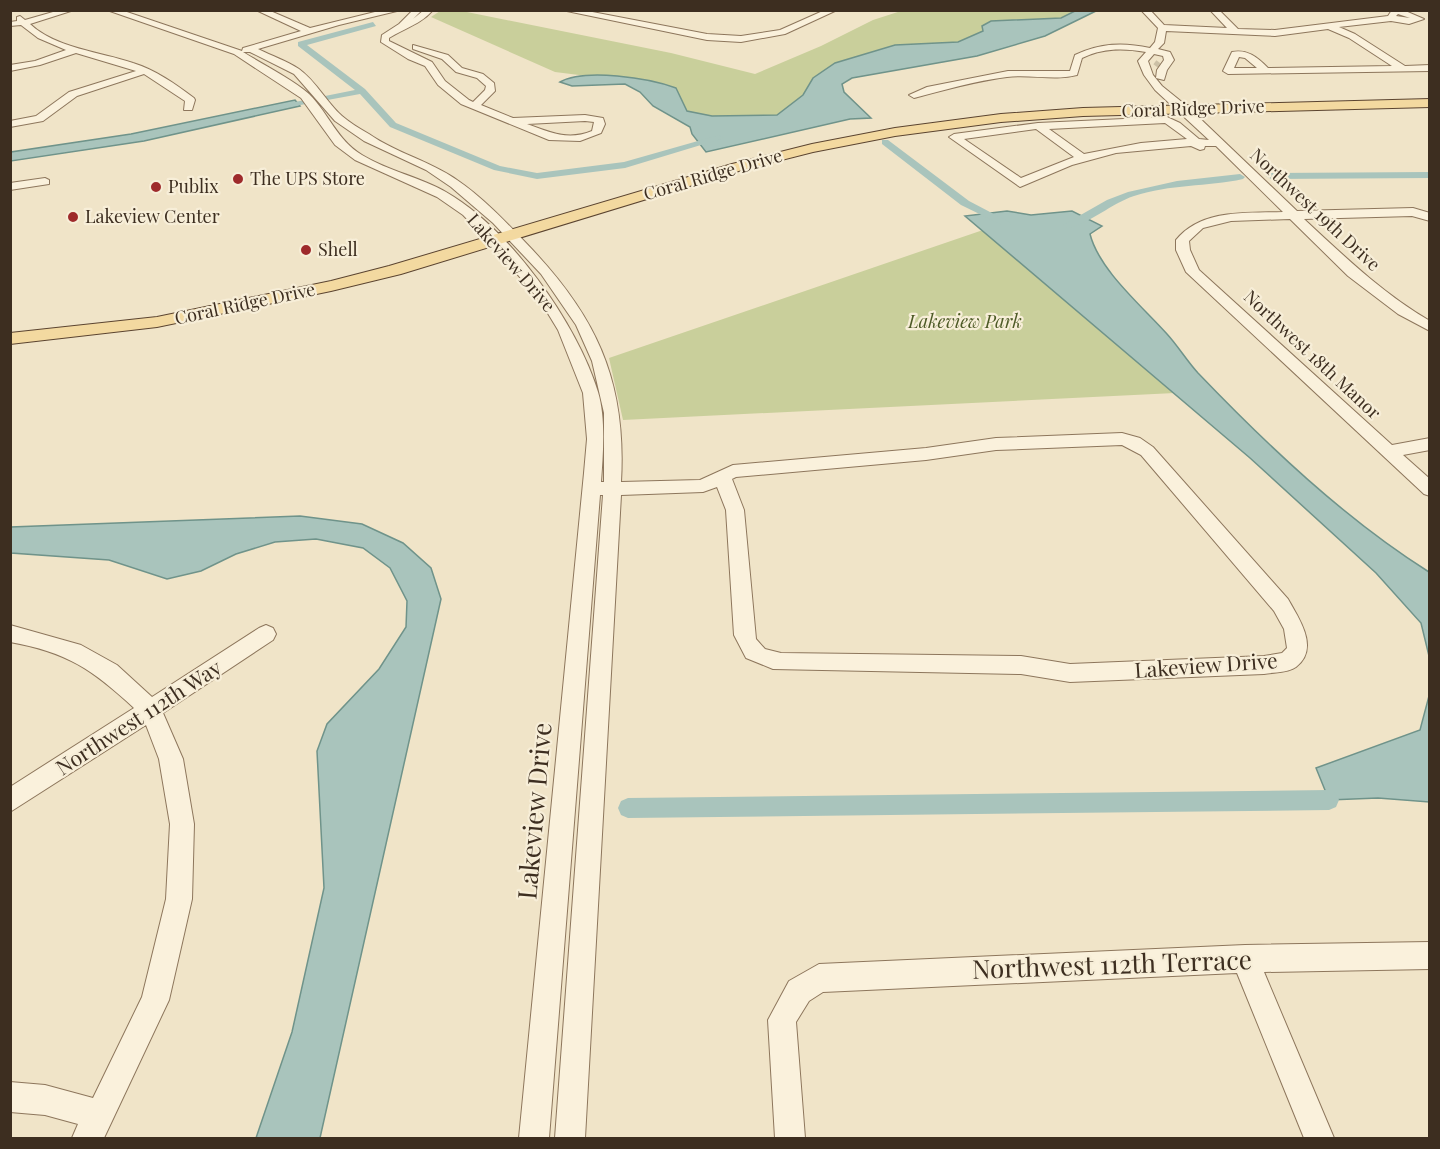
<svg xmlns="http://www.w3.org/2000/svg" width="1440" height="1149" font-family="'Playfair Display',serif">
  <style>
    .green { fill: #c9cf9b }
    .water { fill: #a9c4bc; stroke: #6f938a; stroke-width: 1.5 }
    .lines { fill: none; stroke-linecap: round; stroke-linejoin: round }
    .canal { fill: #a9c4bc; fill-rule: evenodd }
    .minor-tunnel { stroke: #ccc0a6; stroke-width: 9; stroke-dasharray: 9 4.5; stroke-linecap: butt }
    .minor-casing { stroke: #8d765c; stroke-width: 2 }
    .major-casing { stroke: #5b4430; stroke-width: 2 }
    .minor { fill: #faf1dc; fill-rule: evenodd }
    .major { fill: #f3d9a0; fill-rule: evenodd }
    .poi-dot { fill: #9e2a2b; stroke: #f7eed8; stroke-width: 2 }
    .labels { text-anchor: middle; stroke-width: 4.5; stroke-linejoin: round; paint-order: stroke }
    .far-street-label { font-size: 18px; fill: #3d2e20; stroke: #f7eed8 }
    .far-poi-label { font-size: 18px; fill: #3d2e20; stroke: #f7eed8; text-anchor: start }
    .far-park-label { font-size: 18px; font-style: italic; fill: #4d5a26; stroke: #f7eed8 }
    .street-label { font-size: 21px; fill: #3d2e20; stroke: #f7eed8 }
    .near-street-label { font-size: 26px; fill: #3d2e20; stroke: #f7eed8 }
  </style>
  <rect width="100%" height="100%" fill="#f0e4c8"/>
  <!-- green -->
  <path class="green" d="M440 11H462L671 53 755 74 821 46 873 20 901 11H1077L1063 18 993 21 965 47 816 81 796 126 699 120 627 81 555 72 431 17Z
    M983 230 1175 393 623 420 609 358Z"/>
  <!-- water -->
  <path class="water" d="M1075 11H1096L1045 36 977 56 852 78 842 84 844 92 871 118 850 119 706 152 692 134 690 127 653 106 640 92 625 84 572 86 560 82C585 68 649 78 676 88L687 111 712 116 777 115 803 95 813 78 835 63 895 45 958 42 983 31 982 26 991 21 1061 18Z
    M295 100 300 106 144 141 11 161V152L131 134Z
    M1007 211 1031 215 1072 211 1102 226 1090 234C1099 270 1142 306 1167 334 1178 346 1187 361 1198 373 1267 445 1345 519 1429 572V656L1421 623 1376 573 1250 458 965 216Z
    M300 516 362 524 403 543 431 568 441 599 320 1138H256L292 1032 324 888 317 751 327 724 379 669 406 627 407 601 390 568 363 548 316 539 275 542 236 554 201 571 167 579 109 560 11 553V527Z
    M1429 696V802L1378 798 1329 800 1316 768 1420 730Z"/>
  <g class="lines">
    <!-- canal -->
    <path class="canal" d="M373 22 376 26 307 45 365 89 396 123 500 166 537 173 624 162 719 135 724 138 625 168 537 179 494 170 390 127 360 94 295 106V102L355 90 298 46V42Z
      M882 140H888L969 201 1011 223 1010 225H1002L961 205 882 144Z
      M1430 172V178L1271 179 1266 176 1271 173Z
      M1240 174 1245 177 1243 179C1207 187 1170 184 1134 196 1110 204 1093 222 1068 228L1063 225 1107 200 1128 192 1177 181Z
      M1329 790 1336 793 1339 800 1336 807 1329 810 628 818 621 815 618 808 621 801 628 798Z"/>
    <!-- minor-tunnel -->
    <path class="minor-tunnel" d="M1157 67 1160 63"/>
    <defs>
      <path id="minor" d="M60 10H74L30 24C55 48 101 52 133 63 156 70 175 84 194 98L195 100 192 110H184L185 101 144 74 77 96 43 121 10 127V121L36 116 69 92 136 71 76 53 40 65 10 71V65L35 61 66 50 38 38 21 25 10 26V22L17 21V17L20 16 25 20Z
        M107 10H121L242 51 243 48 301 31 256 10H268L310 28 383 10H401L339 25 258 49C272 56 287 61 299 69 316 81 327 103 342 116 350 123 360 129 369 134 396 153 430 161 457 180 482 197 504 220 525 242 595 314 627 379 621 482L700 480 733 465 926 448 996 438 1122 433 1140 438 1153 447 1288 599C1299 619 1320 648 1296 667 1288 673 1274 672 1264 674L1070 682 1021 674 773 669 746 658 734 635 726 510 717 487 703 492 621 495 585 1138H555L603 495H600L549 1138H519L584 473 587 439 583 393 558 330 541 302 496 249 463 215 437 197 355 160 335 145 301 98 234 54ZM243 52H250L294 74 335 121 364 141 426 170 451 187 493 223 541 274 576 325 592 361 604 413V482H601C603 455 606 418 598 392 577 323 509 228 446 192 420 177 388 171 362 155 337 140 329 114 309 94 294 80 262 64 243 52ZM1122 445 1141 455 1274 611 1284 629 1287 648 1282 653 1264 656 1070 664 1021 656 781 653 765 649 756 639 744 510 732 479 736 477 926 460 996 450Z
        M413 10H422L413 19 424 10H433C421 24 405 28 389 38V41L432 62 445 81 469 100 473 102 485 90 486 86 477 78 456 72 442 59 413 49V45L448 55 462 68 483 74 494 83 495 91 481 105 513 118 585 115 603 118 605 124 601 133 580 141 549 140 461 104 438 85 425 66 408 59 381 42 382 35 399 24ZM585 121 594 122 592 131C568 141 549 132 527 124Z
        M562 10H582L707 34 741 36 780 30 825 10H837L785 34 741 42 707 40Z
        M1141 10H1150L1164 25 1227 28 1210 10H1219L1238 29 1275 30 1388 16 1392 10H1403L1424 19 1409 24 1391 21 1339 27 1355 34 1405 66 1430 65V71L1228 74 1223 71 1232 52C1247 49 1257 57 1268 68L1392 66 1349 38 1328 29 1275 36 1166 31 1164 43 1158 49 1170 52 1174 60 1167 70 1164 80 1156 78 1157 70 1164 60 1163 56 1154 54 1148 61 1153 75 1162 86 1188 107 1297 211 1413 208 1430 213V221L1412 216 1304 219C1344 256 1382 293 1430 321V331L1398 314 1348 276 1290 219 1231 221 1203 228 1189 241 1190 250 1199 270 1392 445 1430 438V450L1403 455 1430 479V496L1424 494 1186 272 1176 250V240C1201 209 1246 213 1283 212L1216 146H1205L1204 149 1200 150 1191 146 1116 153 1072 165 1020 187 949 137 954 134 1038 123 1167 117 1180 123 1199 139 1209 140 1155 90 1144 75 1138 61 1146 52C1123 48 1103 48 1082 58L1077 75C1054 81 1030 74 1007 77 975 81 944 90 914 98L909 95 927 87 1008 71H1070L1075 55C1100 43 1123 42 1150 48L1155 42 1158 28ZM1398 14 1410 18 1396 16ZM1239 57 1245 58 1257 68H1234ZM1165 123 1187 139 1141 143 1084 154 1049 129ZM1036 129 1074 157 1021 178 964 139Z
        M45 178 49 180V184L10 190V183Z
        M10 625 81 645 117 665 152 697 259 628 266 625 273 628 276 634 273 640 163 713 183 759 194 824 192 899 169 1000 104 1138H72L78 1124 45 1115 10 1112V1082L45 1085 93 1098 142 997 166 899 170 824 159 759 146 725 10 812V787L134 708C93 670 67 652 10 642Z
        M1430 942V969L1264 972 1334 1138H1304L1237 973 823 992 809 1001 796 1022 805 1138H775L768 1020 789 981 819 964 1245 945Z"/>
      <path id="major" d="M1430 99V107L1083 116 1001 122 895 136 813 152 742 170 401 274 331 291 157 327 10 344V333L157 317 331 281 389 266 732 164 812 144 895 128 1001 114 1083 108Z"/>
    </defs>
    <!-- minor casing -->
    <use href="#minor" class="minor-casing"/>
    <!-- major casing -->
    <use href="#major" class="major-casing"/>
    <!-- minor -->
    <use href="#minor" class="minor"/>
    <!-- major -->
    <use href="#major" class="major"/>
  </g>
  <!-- markers -->
  <g class="poi-dot">
    <circle cx="238" cy="179" r="6"/>
    <circle cx="156" cy="187" r="6"/>
    <circle cx="73" cy="217" r="6"/>
    <circle cx="306" cy="250" r="6"/>
  </g>
  <g class="labels">
    <!-- far-street labels -->
    <g class="far-street-label">
      <text transform="translate(1193 109) rotate(-2)" y="6">Coral Ridge Drive</text>
      <text transform="translate(713 175) rotate(-16)" y="6">Coral Ridge Drive</text>
      <text transform="translate(1315 210) rotate(43)" y="6">Northwest 19th Drive</text>
      <text transform="translate(511 263) rotate(49)" y="6">Lakeview Drive</text>
      <text transform="translate(245 304) rotate(-12)" y="6">Coral Ridge Drive</text>
      <text transform="translate(1312 355) rotate(43)" y="6">Northwest 18th Manor</text>
    </g>
    <!-- far-poi labels -->
    <g class="far-poi-label">
      <text x="250" y="185">The UPS Store</text>
      <text x="168" y="193">Publix</text>
      <text x="85" y="223">Lakeview Center</text>
      <text x="318" y="256">Shell</text>
    </g>
    <!-- far-park labels -->
    <g class="far-park-label">
      <text x="965" y="328">Lakeview Park</text>
    </g>
    <!-- street labels -->
    <g class="street-label">
      <text transform="translate(1206 666) rotate(-4)" y="7">Lakeview Drive</text>
      <text transform="translate(139 718) rotate(-33)" y="7">Northwest 112th Way</text>
    </g>
    <!-- near-street labels -->
    <g class="near-street-label">
      <text transform="translate(535 811) rotate(-85)" y="9">Lakeview Drive</text>
      <text transform="translate(1112 965) rotate(-2)" y="9">Northwest 112th Terrace</text>
    </g>
  </g>
  <!-- border -->
  <rect width="1440" height="1149" fill="none" stroke="#3d2e20" stroke-width="24"/>
</svg>
